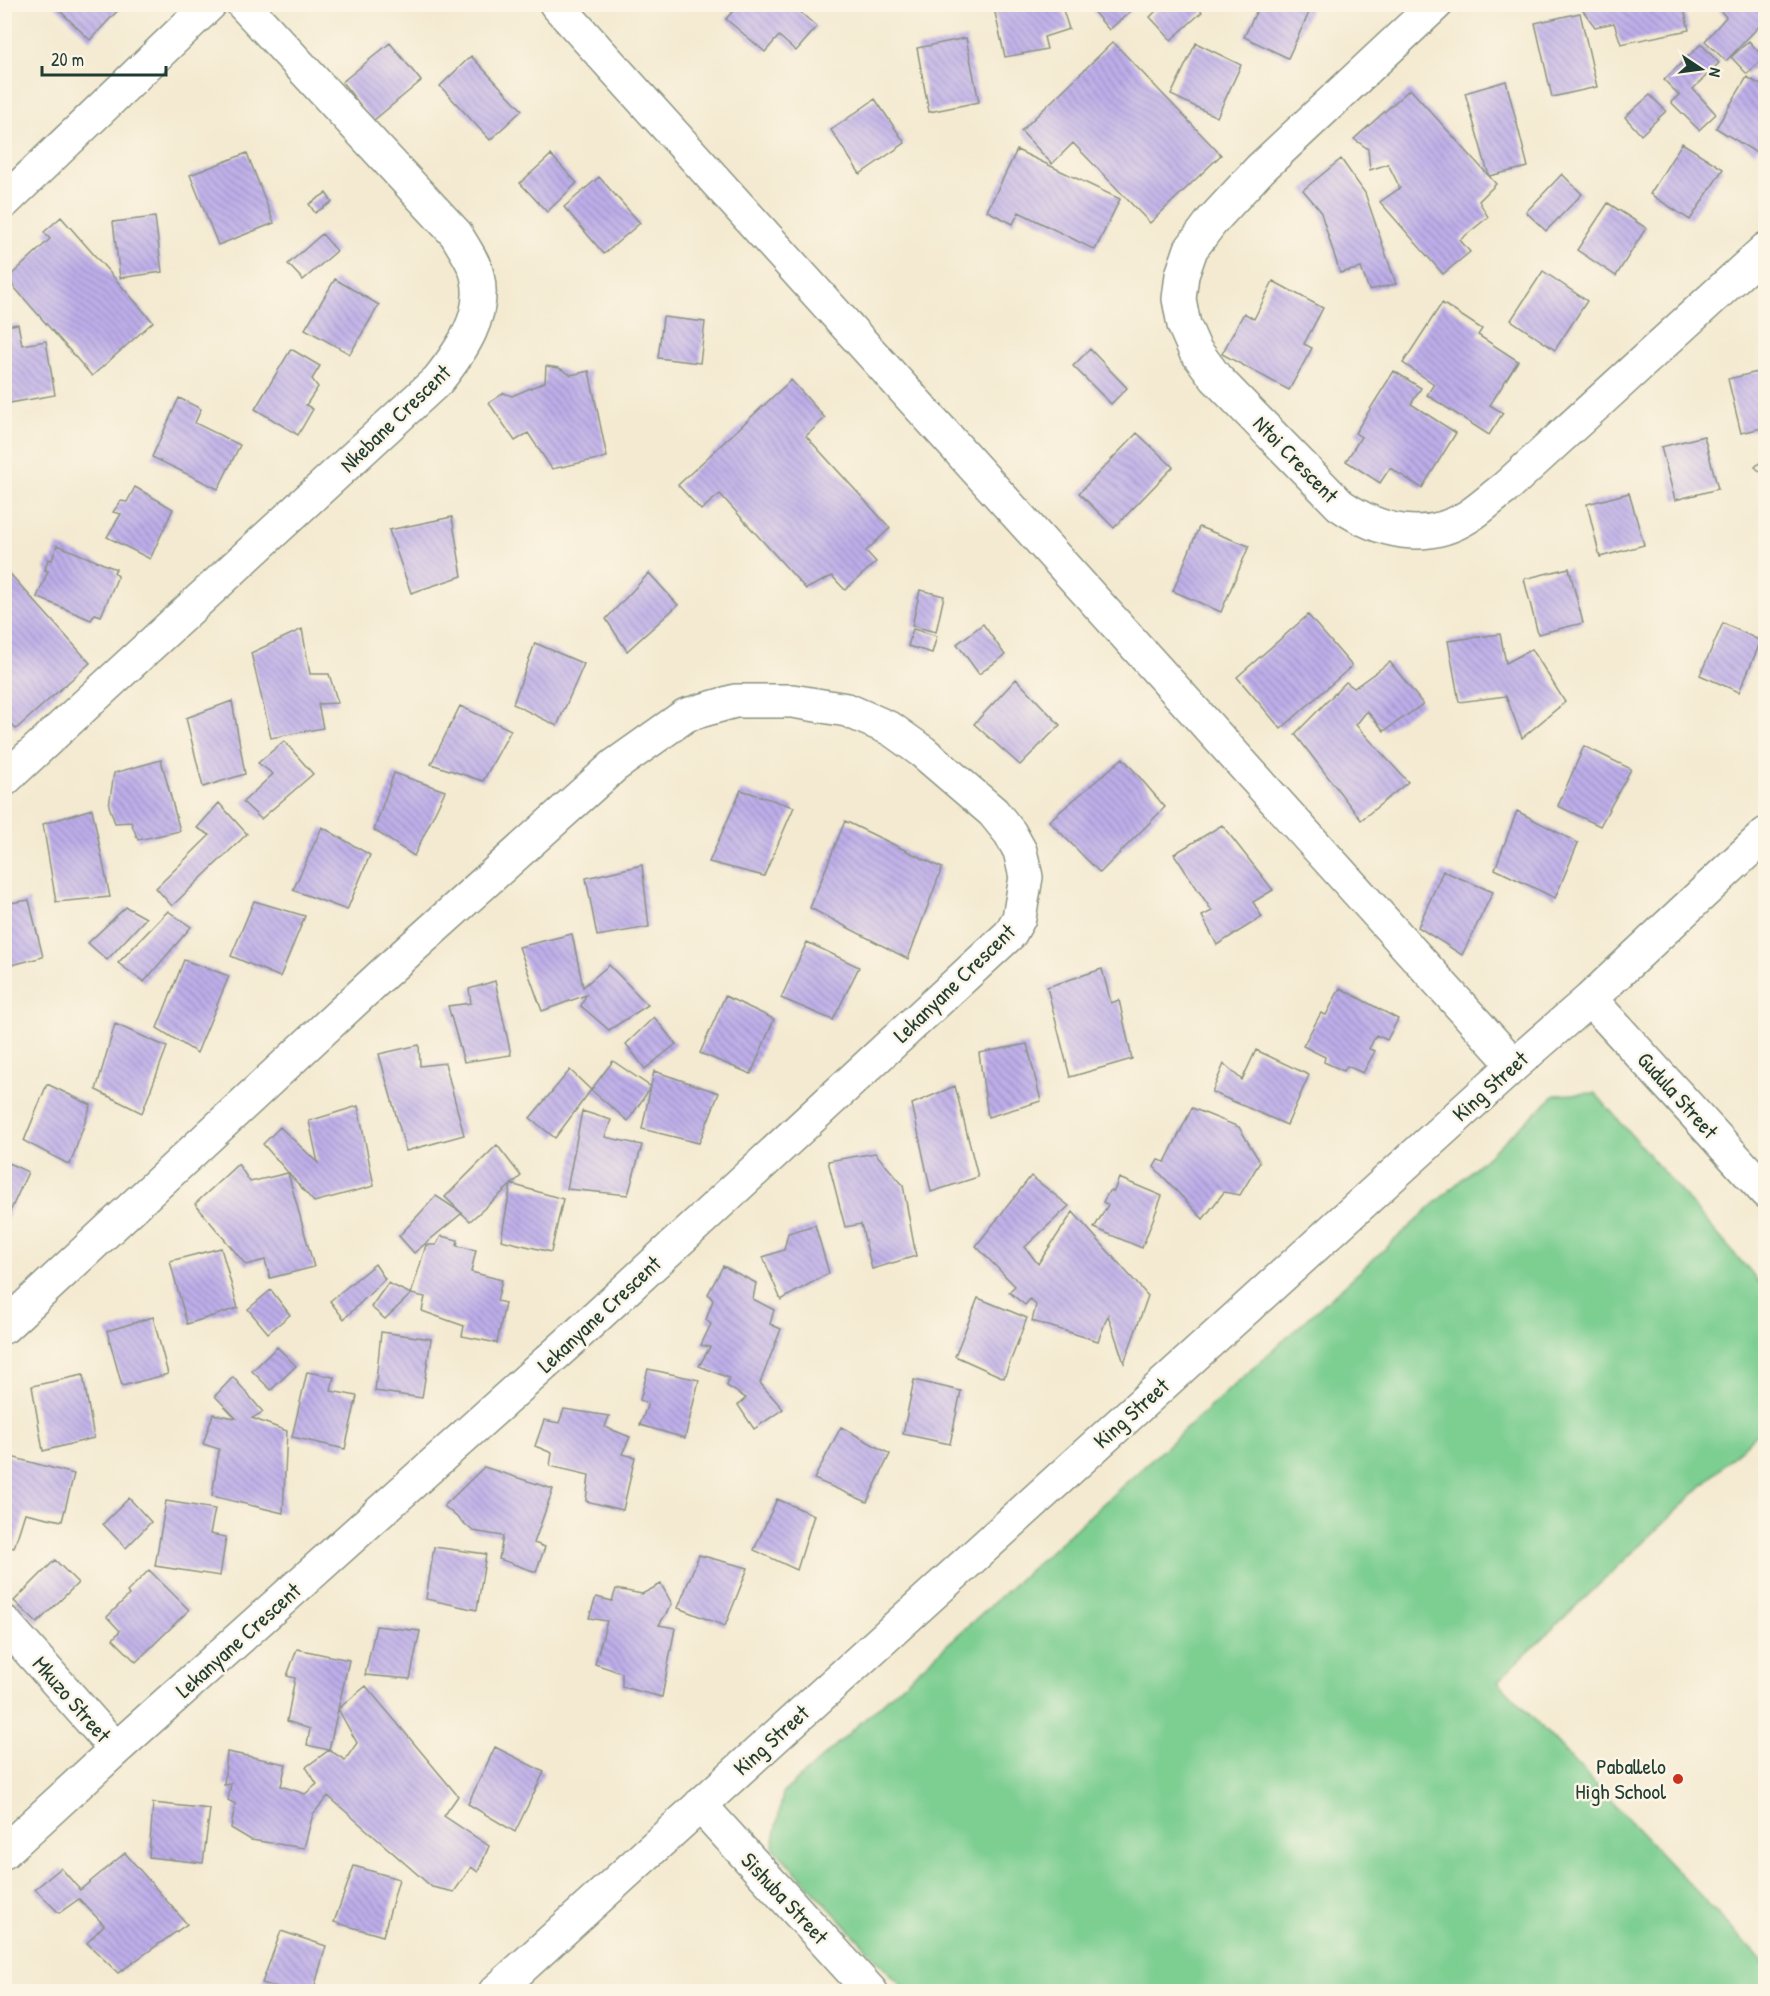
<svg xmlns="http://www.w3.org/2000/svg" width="1770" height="1996" font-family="'Patrick Hand',sans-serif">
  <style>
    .garden { fill: #7bce91; stroke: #4d8662; stroke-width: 1.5 }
    .building { fill: url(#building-back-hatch) }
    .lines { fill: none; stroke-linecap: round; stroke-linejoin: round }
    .street-casing { stroke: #8a9482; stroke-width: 36 }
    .street { stroke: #fff; stroke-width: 33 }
    .poi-dot { fill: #c8321e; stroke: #fcf5e5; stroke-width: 2 }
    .labels { text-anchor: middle; stroke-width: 5; stroke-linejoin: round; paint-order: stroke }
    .street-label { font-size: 22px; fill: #1f3d34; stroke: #fcf5e5 }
    .poi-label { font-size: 22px; fill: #1f3d34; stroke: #fcf5e5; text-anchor: end }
  </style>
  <defs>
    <pattern id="building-back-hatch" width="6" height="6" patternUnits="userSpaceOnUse" patternTransform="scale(1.5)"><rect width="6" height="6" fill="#beaeea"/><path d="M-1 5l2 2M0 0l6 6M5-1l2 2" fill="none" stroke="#9a8fbe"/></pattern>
  </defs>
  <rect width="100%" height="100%" fill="#fcf5e5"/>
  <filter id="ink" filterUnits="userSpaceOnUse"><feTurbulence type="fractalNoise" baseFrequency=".0167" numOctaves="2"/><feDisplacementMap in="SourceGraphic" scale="12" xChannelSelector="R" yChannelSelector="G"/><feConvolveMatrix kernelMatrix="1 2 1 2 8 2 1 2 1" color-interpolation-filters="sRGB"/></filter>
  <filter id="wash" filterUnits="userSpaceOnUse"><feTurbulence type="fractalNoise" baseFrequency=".008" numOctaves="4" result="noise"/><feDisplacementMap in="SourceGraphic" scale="24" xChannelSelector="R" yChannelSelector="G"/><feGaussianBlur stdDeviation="1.35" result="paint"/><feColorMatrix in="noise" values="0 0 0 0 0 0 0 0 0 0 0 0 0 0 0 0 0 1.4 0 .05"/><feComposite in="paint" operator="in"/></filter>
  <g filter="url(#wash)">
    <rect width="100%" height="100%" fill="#f4ead1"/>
    <!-- garden -->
    <path class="garden" d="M1595 1093 1765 1289V1426L1498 1681 1765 1964V1991H906L773 1847 783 1793 1555 1095Z"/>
    <g id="blocks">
      <!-- building -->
      <path class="building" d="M53 4H124L90 40Z
        M739 4H791L817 27 796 51 779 36 765 52 726 19Z
        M993 4H1061L1069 29 1044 37 1047 49 1005 57Z
        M1087 4H1139L1109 30Z
        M1163 4H1195L1202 12 1171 40 1150 17Z
        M1260 4H1313L1288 58 1244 37Z
        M1578 4H1683L1689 30 1621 44 1614 23 1595 27Z
        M1714 4H1766V19L1726 61 1705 41 1726 17Z
        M1580 13 1597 87 1552 97 1535 23Z
        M966 38 979 102 929 112 917 48Z
        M1749 41 1764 58 1747 74 1731 57Z
        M1113 42 1221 155 1150 223 1073 143 1052 164 1021 131Z
        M390 43 421 81 373 121 342 82Z
        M1196 43 1241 65 1217 117 1171 95Z
        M1701 44 1719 63 1693 89 1716 114 1699 130 1671 102 1679 95 1664 80Z
        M471 56 522 110 490 140 440 86Z
        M1747 77 1766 88V134L1755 152 1716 128Z
        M1506 81 1528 167 1489 176 1496 184 1479 201 1488 217 1460 240 1470 252 1443 274 1380 202 1400 188 1388 164 1370 170 1368 149 1354 139 1410 89 1489 176 1465 93Z
        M1650 95 1666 111 1641 135 1625 117Z
        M875 99 905 143 860 174 831 130Z
        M1682 143 1723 169 1690 220 1650 194Z
        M1017 150 1120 199 1095 250 1019 212 1013 224 987 211Z
        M247 153 274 223 218 245 190 175Z
        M551 155 577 183 547 212 520 183Z
        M1341 159 1365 193 1396 284 1369 290 1361 268 1340 273 1320 210 1303 190Z
        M1562 174 1582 194 1546 231 1526 212Z
        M599 177 640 223 604 254 564 207Z
        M326 193 332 202 315 213 309 204Z
        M1608 203 1646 228 1616 276 1577 250Z
        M61 217 153 322 92 376 7 279 50 239 44 232Z
        M155 217 162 272 120 278 113 222Z
        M322 234 337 251 303 280 288 264Z
        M1543 271 1587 301 1555 350 1511 320Z
        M335 279 379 305 350 354 305 329Z
        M1273 281 1323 308 1304 344 1312 348 1289 390 1222 354 1244 313 1254 319Z
        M1442 303 1482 329 1478 335 1518 361 1490 405 1503 413 1489 435 1427 395 1434 384 1403 363Z
        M663 317 705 322 700 363 658 358Z
        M18 324 22 345 46 341 55 395 4 404V326Z
        M291 349 320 366 312 379 318 387 306 405 313 409 298 435 255 409Z
        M1090 349 1127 388 1111 404 1073 366Z
        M546 366 559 368 571 375 589 371 607 457 552 469 528 433 515 441 489 403 504 393 512 396 545 382Z
        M1766 370V427L1741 433 1728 379Z
        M1394 371 1421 388 1411 404 1456 433 1422 488 1390 468 1380 483 1346 461 1361 437 1355 433Z
        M791 380 825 418 806 436 890 528 866 551 876 562 845 590 832 576 806 589 720 494 701 510 678 485Z
        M179 398 201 409 195 423 240 445 218 489 152 457Z
        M1137 433 1173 467 1114 528 1079 493Z
        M1704 436 1718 489 1675 500 1661 447Z
        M1766 457V477L1755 467Z
        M135 487 173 509 150 559 107 537 121 514 113 512 121 501 127 502Z
        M1629 493 1644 545 1600 557 1587 504Z
        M452 517 462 576 411 593 389 530Z
        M1199 527 1249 546 1221 612 1173 591Z
        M57 545 116 569 114 572 118 576 101 616 95 614 91 620 37 597 48 571 45 570 48 559 52 560Z
        M4 567 90 663 16 729 4 717Z
        M1569 568 1583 623 1538 634 1524 579Z
        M649 573 678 605 627 651 606 619Z
        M920 590 944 596 936 632 912 626Z
        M1308 615 1352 666 1281 729 1237 677Z
        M1723 623 1761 641 1739 692 1700 675Z
        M983 624 1005 655 979 674 957 644Z
        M302 629 310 674H329L338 703 318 704 323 728 271 738 251 653Z
        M913 629 937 636 932 653 908 646Z
        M1500 634 1506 663 1532 649 1565 702 1522 738 1506 696 1459 702 1448 641Z
        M535 643 584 664 557 726 513 704Z
        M1390 662 1423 704 1384 731 1367 711 1356 725 1408 782 1361 820 1295 734 1346 682 1354 688Z
        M1016 679 1060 725 1020 765 974 724Z
        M232 701 245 774 203 787 186 718Z
        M460 706 511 730 483 781 431 764Z
        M284 741 313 774 261 819 243 802 273 774 258 763Z
        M1584 746 1631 769 1600 826 1558 806Z
        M1123 758 1165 807 1100 873 1049 821Z
        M161 760 180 831 138 840 131 822 115 823 109 806 114 773Z
        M394 773 445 791 414 856 374 830Z
        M741 790 794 807 764 876 709 862Z
        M219 803 247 834 172 906 156 888 210 835 197 828Z
        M92 809 110 897 56 902 43 824Z
        M1517 811 1578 843 1555 898 1495 869Z
        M845 821 942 868 908 959 810 908Z
        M1222 825 1273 890 1253 902 1262 917 1217 945 1202 916 1212 911 1174 854Z
        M322 827 370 855 347 910 293 890Z
        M642 865 649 927 597 936 586 878Z
        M1443 871 1493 892 1462 955 1418 927Z
        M29 900 43 957 4 967V904Z
        M254 901 305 916 280 977 231 956Z
        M126 907 146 918 107 960 88 943Z
        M168 911 191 927 144 982 118 963Z
        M572 934 583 987 609 965 648 1005 609 1030 581 1006 586 995 542 1011 519 947Z
        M807 942 859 967 833 1020 781 998Z
        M184 960 229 976 197 1053 157 1028Z
        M1102 969 1111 1003 1119 1000 1132 1059 1070 1077 1047 987Z
        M495 981 511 1055 464 1062 448 1006 471 1003 469 989Z
        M1340 988 1398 1019 1387 1040 1376 1035 1369 1049 1375 1051 1363 1073 1347 1066 1344 1071 1324 1062 1325 1057 1303 1046 1321 1013 1326 1015Z
        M725 996 774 1019 751 1074 700 1053Z
        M654 1017 676 1044 645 1069 626 1044Z
        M115 1024 167 1047 142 1113 96 1090Z
        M1027 1044 1041 1101 988 1117 979 1053Z
        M419 1045 420 1066 445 1063 464 1135 406 1151 379 1054Z
        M1256 1050 1309 1075 1287 1125 1212 1092 1224 1064 1242 1080Z
        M613 1061 651 1087 628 1121 591 1090Z
        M570 1070 591 1090 555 1138 530 1118Z
        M654 1071 719 1093 699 1143 642 1129Z
        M47 1084 91 1105 70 1165 24 1141Z
        M955 1086 978 1177 931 1192 912 1104Z
        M358 1106 374 1186 314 1202 263 1144 280 1127 318 1163 309 1121Z
        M1192 1108 1239 1127 1260 1162 1240 1195 1224 1192 1203 1219 1154 1167 1158 1160 1165 1162Z
        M582 1111 611 1120 605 1137 642 1145 628 1195 567 1189Z
        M497 1145 521 1176 470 1221 445 1197Z
        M875 1153 903 1185 916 1256 872 1269 861 1224 845 1227 828 1161Z
        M4 1161 28 1172 4 1225Z
        M238 1164 250 1182 288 1173 314 1267 270 1278 265 1260 246 1265 195 1204Z
        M1031 1176 1069 1206 1025 1247 1038 1264 1073 1212 1148 1296 1124 1363 1108 1315 1098 1341 1032 1321 1036 1305 1030 1299 1025 1305 1009 1292 1015 1286 976 1246Z
        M1119 1178 1162 1196 1142 1248 1094 1228 1108 1205 1103 1202 1109 1191H1114Z
        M511 1184 563 1199 551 1252 501 1240Z
        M436 1196 462 1213 414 1253 399 1236Z
        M815 1225 829 1273 781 1300 763 1257 784 1250 788 1233Z
        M441 1236 458 1240 457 1246 476 1250 471 1272 502 1280 497 1301 505 1303 497 1343 462 1336 464 1326 422 1311 425 1297 411 1294 426 1245H436Z
        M221 1248 238 1308 187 1324 170 1261Z
        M375 1264 385 1279 344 1319 330 1301Z
        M723 1266 756 1283 753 1299 774 1310 770 1324 781 1329 760 1383 783 1409 754 1429 738 1405 746 1398 727 1386 729 1378 699 1366 710 1347 701 1345 711 1324 706 1320 713 1300 708 1294Z
        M388 1283 411 1294 385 1319 371 1307Z
        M271 1290 290 1315 268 1333 248 1309Z
        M978 1298 1027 1318 1004 1378 955 1356Z
        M153 1317 168 1374 122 1386 107 1331Z
        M381 1332 431 1339 422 1398 375 1391Z
        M277 1347 296 1366 271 1390 252 1371Z
        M648 1369 699 1380 685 1438 640 1425 648 1403 640 1400Z
        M307 1372 334 1377 331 1391 357 1396 345 1449 292 1437Z
        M83 1375 94 1438 43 1451 32 1386Z
        M233 1377 263 1412 252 1418 287 1431 283 1513 212 1496 219 1449 203 1444 213 1414 236 1418 215 1396Z
        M914 1380 961 1391 950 1444 903 1434Z
        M564 1409 609 1416 605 1427 630 1437 622 1454 635 1457 623 1510 586 1501 589 1475 550 1466 552 1453 535 1446 544 1420 559 1423Z
        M841 1427 890 1454 867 1502 814 1479Z
        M4 1455 74 1474 62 1521 25 1513 14 1548 4 1546Z
        M484 1467 553 1489 534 1543 545 1547 536 1572 499 1559 503 1536 473 1531 444 1506Z
        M129 1498 151 1522 126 1548 103 1524Z
        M777 1499 814 1515 797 1570 754 1550Z
        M166 1501 215 1509 210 1534 226 1537 220 1576 155 1566Z
        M434 1547 486 1554 477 1610 426 1599Z
        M699 1555 748 1568 725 1626 678 1608Z
        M55 1560 78 1583 37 1623 14 1601Z
        M149 1570 189 1610 136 1662 113 1639 120 1631 107 1617 129 1595 127 1592Z
        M661 1584 672 1604 659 1625 675 1628 662 1697 622 1687V1673L595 1664 607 1621 589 1618 596 1597 612 1601 616 1589 642 1594Z
        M376 1626 420 1631 410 1679 365 1675Z
        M297 1649 349 1660 329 1750 345 1760 357 1743 338 1709 366 1686 458 1796 444 1816 489 1846 478 1872 471 1867 454 1892 432 1887 328 1796 313 1814 304 1848 251 1840 231 1828 235 1804 228 1800 231 1784 224 1785 227 1752 286 1764 281 1786 305 1794 317 1784 306 1767 329 1750 307 1745 310 1729 287 1721 295 1678 287 1676Z
        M495 1747 544 1772 515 1832 468 1804Z
        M153 1803 210 1809 203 1863 149 1857Z
        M125 1853 187 1924 118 1973 87 1943 104 1925 79 1899 59 1913 35 1889 61 1868 80 1890Z
        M354 1866 399 1879 383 1936 334 1922Z
        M281 1931 326 1946 313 1992H294L262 1983Z"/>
    </g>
  </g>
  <g filter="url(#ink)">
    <use href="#blocks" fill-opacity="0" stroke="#8a9482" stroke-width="1.5"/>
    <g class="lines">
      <defs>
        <path id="street" d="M556 4 1514 1065
          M1436 4 1260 169 1212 221 1191 249 1182 275 1179 299 1184 325 1195 350 1216 378 1340 505C1379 532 1426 544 1469 516 1481 508 1493 497 1505 488L1766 249
          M4 202 210 4
          M4 780 438 380C461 351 487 315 477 275 474 261 463 247 456 234L243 4
          M1590 999 1766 1192
          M4 1327 383 974 614 766 686 715 735 701H792L847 710 891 729 923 752 993 812 1010 833 1020 851 1026 877 1019 918 1010 934 577 1335 116 1749 4 1852
          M4 1622 116 1749
          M700 1805 871 1992
          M495 1992 1514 1065 1590 999 1766 834"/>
      </defs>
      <!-- street casing -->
      <use href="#street" class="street-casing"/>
      <!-- street -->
      <use href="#street" class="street"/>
    </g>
  </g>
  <!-- markers -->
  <circle class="poi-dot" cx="1678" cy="1779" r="6"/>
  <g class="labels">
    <!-- street labels -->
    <g class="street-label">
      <text transform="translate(395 418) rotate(-44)" y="8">Nkebane Crescent</text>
      <text transform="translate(1296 459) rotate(46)" y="8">Ntoi Crescent</text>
      <text transform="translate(954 983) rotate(-44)" y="8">Lekanyane Crescent</text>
      <text transform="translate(1490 1086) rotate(-42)" y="8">King Street</text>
      <text transform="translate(1678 1095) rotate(48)" y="8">Gudula Street</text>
      <text transform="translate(599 1314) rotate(-43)" y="8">Lekanyane Crescent</text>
      <text transform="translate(1131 1413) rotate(-42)" y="8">King Street</text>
      <text transform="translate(238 1640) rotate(-42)" y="8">Lekanyane Crescent</text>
      <text transform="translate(72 1699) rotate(49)" y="8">Mkuzo Street</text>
      <text transform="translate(771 1740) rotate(-42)" y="8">King Street</text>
      <text transform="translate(785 1898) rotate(47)" y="8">Sishuba Street</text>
    </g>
    <!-- poi labels -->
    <g class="poi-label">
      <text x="1666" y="1774">Paballelo<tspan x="1666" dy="25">High School</tspan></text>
    </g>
  </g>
  <!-- margin -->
  <rect width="1770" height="1996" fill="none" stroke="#fcf5e5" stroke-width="24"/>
  <!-- north arrow -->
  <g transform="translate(1701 69) rotate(103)" stroke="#fcf5e5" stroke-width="4.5" paint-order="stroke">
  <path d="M0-4.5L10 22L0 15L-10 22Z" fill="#1f3d34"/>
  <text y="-9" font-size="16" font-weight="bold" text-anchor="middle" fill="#1f3d34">N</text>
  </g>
  <!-- scale -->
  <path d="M42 66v9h124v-9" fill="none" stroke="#1f3d34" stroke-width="3"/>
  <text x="51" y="66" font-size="18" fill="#1f3d34" stroke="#fcf5e5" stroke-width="4.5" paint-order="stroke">20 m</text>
</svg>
